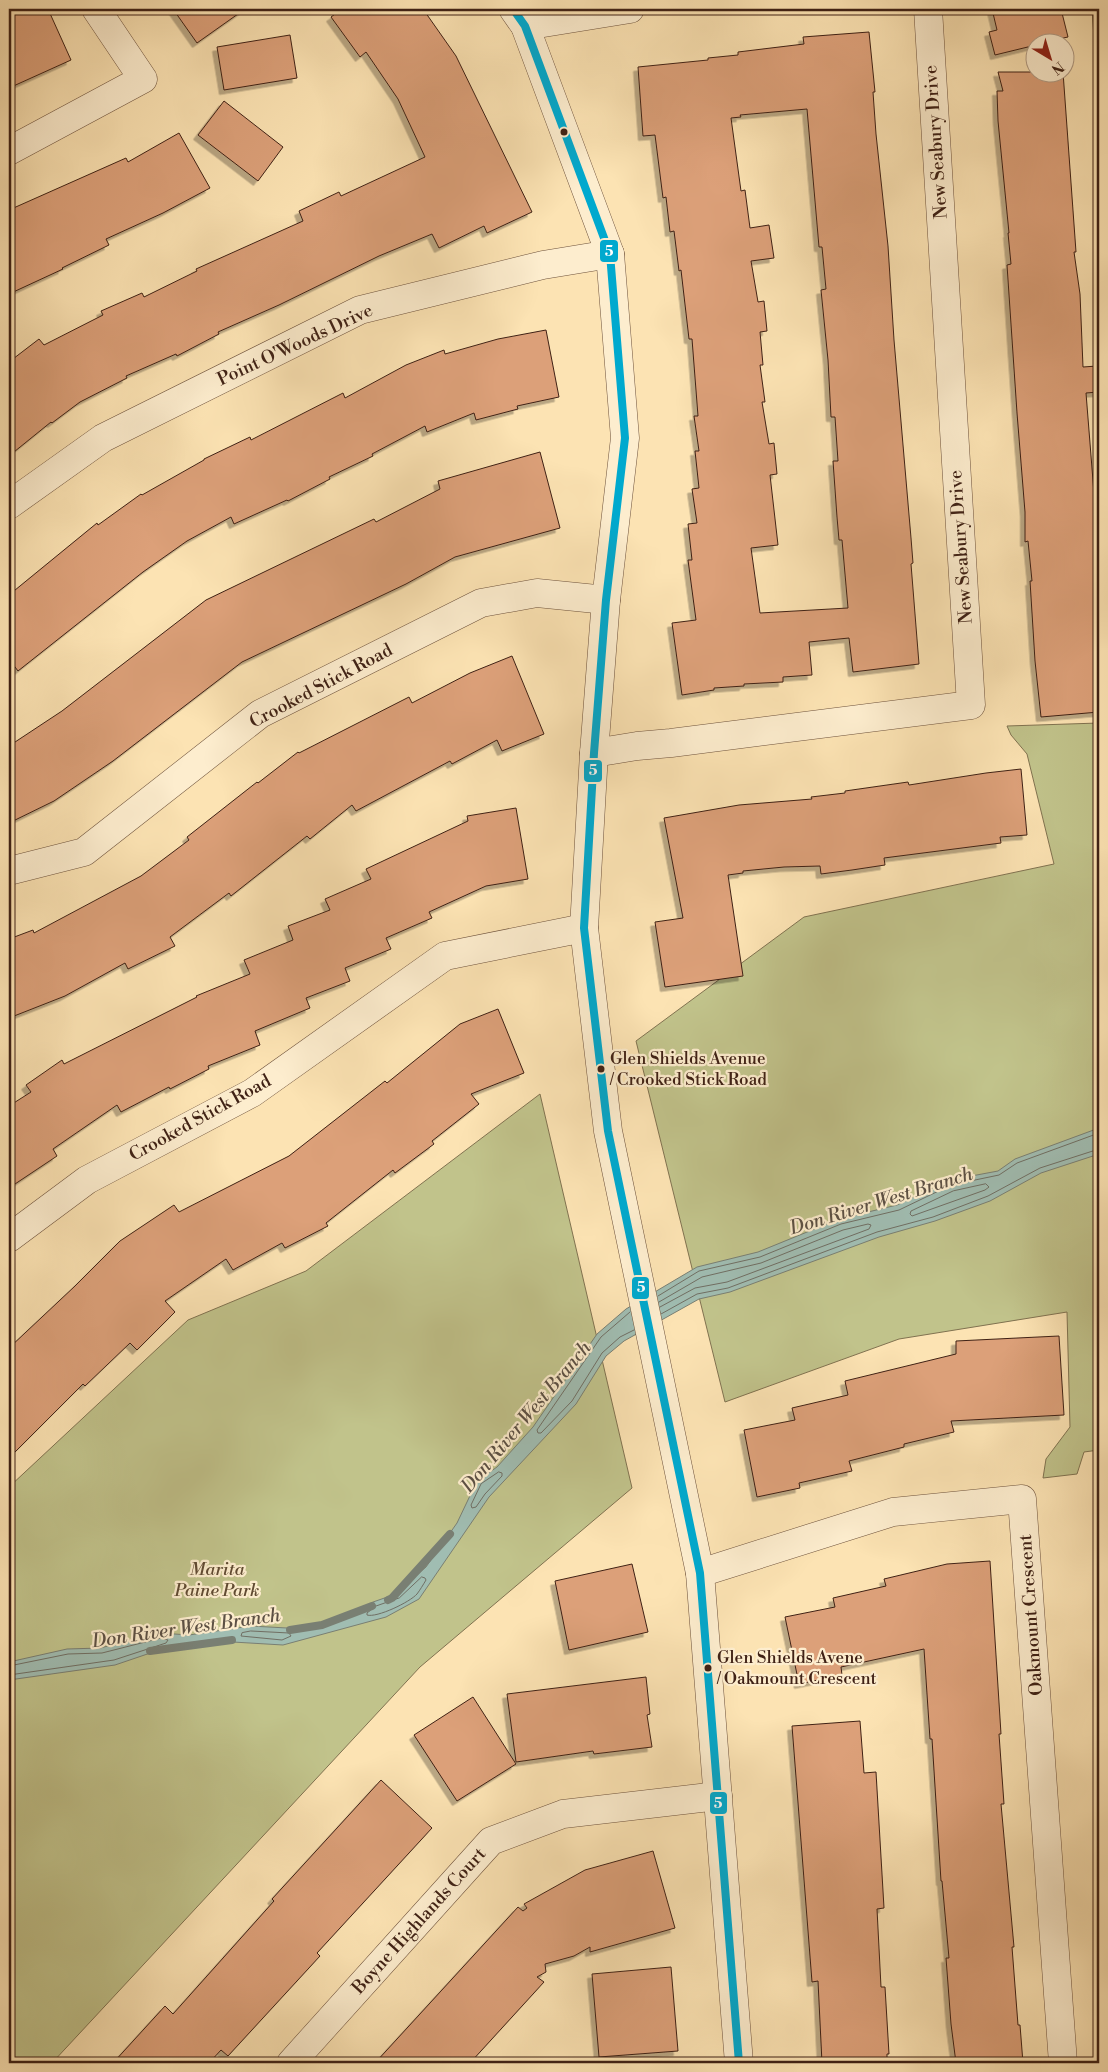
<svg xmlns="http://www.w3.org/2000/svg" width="1108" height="2072" viewBox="0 0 1108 2072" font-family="'Libre Bodoni',serif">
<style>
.green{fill:#c1c38b;stroke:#807250}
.water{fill:#a0bdb2;stroke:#797f73}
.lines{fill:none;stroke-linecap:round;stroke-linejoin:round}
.shore{stroke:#706f64;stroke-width:1}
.stream{stroke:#797f73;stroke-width:8}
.building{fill:#dca079;stroke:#3f2115;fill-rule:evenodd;filter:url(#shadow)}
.minor-casing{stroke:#6e523c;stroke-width:29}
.minor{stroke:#fdedce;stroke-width:28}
.bus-1-casing{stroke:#fdedce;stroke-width:11}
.bus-1{stroke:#00a9ce;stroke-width:8}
.bus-dot{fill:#3f2115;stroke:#fdedce;stroke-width:2}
.labels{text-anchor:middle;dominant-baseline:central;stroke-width:4.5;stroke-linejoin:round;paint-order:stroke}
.bus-label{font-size:17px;fill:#3f2115;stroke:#fdedce;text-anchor:start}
.street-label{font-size:18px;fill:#3f2115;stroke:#fdedce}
.park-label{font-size:18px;font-style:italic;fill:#604a32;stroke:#fdedce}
.water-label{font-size:19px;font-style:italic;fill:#5c5044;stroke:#fdedce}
.line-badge{stroke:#fdedce;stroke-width:2}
.badge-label{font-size:14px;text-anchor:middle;font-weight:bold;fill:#fff}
</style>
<defs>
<filter id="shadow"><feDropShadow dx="-4.5" dy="4.5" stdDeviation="0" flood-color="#0004"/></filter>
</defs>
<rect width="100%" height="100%" fill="#fce3b3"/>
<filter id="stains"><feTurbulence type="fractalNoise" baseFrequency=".004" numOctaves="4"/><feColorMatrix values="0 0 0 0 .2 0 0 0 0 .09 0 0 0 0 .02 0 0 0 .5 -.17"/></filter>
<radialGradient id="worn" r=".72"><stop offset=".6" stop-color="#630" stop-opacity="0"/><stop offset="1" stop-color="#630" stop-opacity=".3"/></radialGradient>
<g class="green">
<polygon points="1092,9 1099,9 1099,110"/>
<polygon points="1099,723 1099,1450 1084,1452 1077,1474 1043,1478 1046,1459 1070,1427 1067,1312 899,1339 725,1402 636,1041 804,917 1054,864 1027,754 1011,735 1007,726"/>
<polygon points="540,1094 632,1488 420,1667 52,2063 9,2063 9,1487 188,1320 306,1271"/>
</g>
<polygon class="water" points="1099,1128 1099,1154 1041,1173 990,1201 935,1221 879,1237 730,1292 699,1299 624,1341 606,1356 576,1404 489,1497 419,1599 386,1617 283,1645 216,1641 171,1646 115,1665 9,1680 9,1662 67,1649 100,1648 160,1633 189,1635 251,1626 305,1629 360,1612 373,1602 396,1594 426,1567 457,1523 477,1481 497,1467 533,1427 597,1334 626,1309 697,1267 758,1252 839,1219 897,1205 950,1180 998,1171 1015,1159"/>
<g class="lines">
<g class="shore">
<polygon points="986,1184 989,1187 985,1190 912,1216 910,1214 911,1211 953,1191"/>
<polyline points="658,1296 699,1271 760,1257 841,1224 899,1210 951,1185 999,1175 1017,1163 1099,1133"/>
<polyline points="659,1302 702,1277 761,1263 843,1230 868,1224 871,1225 869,1229 727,1282 695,1288 660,1307"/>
<polyline points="630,1312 601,1337 537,1430 538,1433 541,1433 572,1401 602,1353 620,1337 634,1330"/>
<polyline points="661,1314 697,1294 728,1288 877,1232 933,1217 988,1196 1040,1168 1099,1149"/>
<polygon points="499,1472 502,1473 502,1476 485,1494 476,1507 472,1508 471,1505 481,1484"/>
<path d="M 422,1577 L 425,1578 L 426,1580 C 423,1585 420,1590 417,1594 C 410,1602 377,1618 367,1615 L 367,1613 L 376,1606 L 399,1598 Z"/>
<polygon points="251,1631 289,1633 291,1636 282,1640 241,1636 242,1633"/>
<polyline points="9,1666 68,1654 102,1653 161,1638 168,1640 166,1643 114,1660 9,1675"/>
</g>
<g class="stream">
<polyline points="388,1600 392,1598 450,1534"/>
<polyline points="290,1630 322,1625 372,1606"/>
<polyline points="150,1651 232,1640"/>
</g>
</g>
<g class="building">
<polygon points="9,9 48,9 71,60 9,88"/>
<polygon points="173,9 245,9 197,43"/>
<polygon points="342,9 423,9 456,56 532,212 487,233 484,226 439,248 432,234 379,256 279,305 218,332 219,334 177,356 176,354 126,376 127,378 80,402 52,423 51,422 9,456 9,362 39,339 44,345 103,315 101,311 142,293 144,297 197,271 196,269 303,221 299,211 339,192 341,196 425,157 398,99 366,52 360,57 331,17"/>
<polygon points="992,9 1061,9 1068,37 1045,42 1036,42 1036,45 995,55 989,32 997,30"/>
<path d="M 869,32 L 875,92 L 873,92 L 876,134 L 888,246 L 894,340 L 911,538 L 913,563 L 911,564 L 919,664 L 853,672 L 849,638 L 809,642 L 812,675 L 783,677 L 783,682 L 744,684 L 744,686 L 714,688 L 714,690 L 682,695 L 672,623 L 696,620 L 688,560 L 692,560 L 688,524 L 697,523 L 692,489 L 699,488 L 695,451 L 699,451 L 694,416 L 698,416 L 692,339 L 689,339 L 681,270 L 679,271 L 674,231 L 670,232 L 666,197 L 663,198 L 655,135 L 643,136 L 638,67 L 708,60 L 708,58 L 738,55 L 738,52 L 804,44 L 803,37 ZM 807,109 L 819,247 L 822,247 L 826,289 L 821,290 L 828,360 L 831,417 L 835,417 L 838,461 L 833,461 L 837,517 L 839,540 L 842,540 L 848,608 L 760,613 L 751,548 L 778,545 L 770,475 L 777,474 L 774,443 L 769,444 L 762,402 L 765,402 L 760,365 L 763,365 L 760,332 L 767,331 L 764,301 L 758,302 L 751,261 L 774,258 L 769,225 L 750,228 L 745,190 L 741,191 L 731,118 L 741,117 L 740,115 Z"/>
<polygon points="290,35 297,78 224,90 217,47"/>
<polygon points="998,72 1063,72 1076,252 1074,252 1080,294 1083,367 1097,366 1099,392 1086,393 1095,506 1097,575 1099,575 1099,712 1041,717 1035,661 1030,581 1032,581 1028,541 1025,542 1025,512 1017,413 1007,265 1011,264 1008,233 1009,233 998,121 997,91 1003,91"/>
<polygon points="224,101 283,147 258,181 198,135"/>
<polygon points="179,133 210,188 163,213 106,239 109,245 62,268 63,269 9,294 9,210 126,158 128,162"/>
<polygon points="546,330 559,397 517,406 518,409 476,420 474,413 427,432 425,426 372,454 373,456 329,477 330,479 288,501 287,500 234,524 231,517 187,541 143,572 18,671 9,659 9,595 97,523 98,525 141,494 142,495 204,460 204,459 250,437 251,440 343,393 345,398 406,365 444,350 445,354 498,339"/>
<polygon points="540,452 560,528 455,557 406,584 242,662 113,761 54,801 9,823 9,746 62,711 206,600 374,519 376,522 440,489 438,481"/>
<polygon points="512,656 544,734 502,751 497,740 452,764 450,761 356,811 352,805 310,839 307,836 231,896 229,893 170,937 175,946 128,969 125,963 65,996 9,1018 9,939 33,930 34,933 141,876 189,840 187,837 257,782 258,783 298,752 299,753 409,697 412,703 470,673"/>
<polygon points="1021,769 1027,835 1000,837 1001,843 884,858 885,865 852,870 821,874 820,866 784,867 743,871 743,873 728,875 743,976 665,987 655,922 683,918 664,818 739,805 812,799 811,797 845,793 845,791 908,782 909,785 986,773"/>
<polygon points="516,808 528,879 486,886 429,912 432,918 386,938 391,949 345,968 350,981 306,998 310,1008 255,1031 260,1045 208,1066 209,1069 170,1089 169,1087 121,1112 117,1105 53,1149 57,1156 9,1188 9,1106 31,1092 26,1085 62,1060 64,1064 197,997 196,996 250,974 244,960 293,940 288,926 330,910 325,899 371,879 366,869 468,821 467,816"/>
<polygon points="498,1009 524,1073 471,1094 479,1104 432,1141 434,1144 395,1173 393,1170 326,1223 328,1226 285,1248 282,1243 233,1270 226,1259 165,1301 175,1312 137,1350 130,1343 85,1386 83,1384 9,1458 9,1348 75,1286 120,1241 174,1205 179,1212 289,1156 385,1081 387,1083 460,1024"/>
<polygon points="1059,1336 1064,1415 951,1421 954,1432 904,1444 904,1447 849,1461 852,1471 799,1483 800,1488 757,1497 744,1430 795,1420 792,1408 848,1395 845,1381 956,1354 956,1341"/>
<polygon points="990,1561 1001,1734 999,1734 1004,1804 1001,1804 1014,1947 1012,1947 1018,2025 1020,2025 1023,2063 956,2063 951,2024 946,1958 949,1958 942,1881 941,1881 932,1739 930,1739 924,1649 841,1667 842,1675 799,1684 785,1617 835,1607 833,1598 886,1586 884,1579 947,1564"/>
<polygon points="632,1564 648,1632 569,1650 555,1581"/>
<polygon points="646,1677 650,1714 647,1715 652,1747 594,1754 593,1751 516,1762 507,1694"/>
<polygon points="473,1697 516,1764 457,1801 414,1735"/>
<polygon points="860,1721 864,1773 876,1772 884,1908 877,1909 881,1987 885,1987 889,2054 887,2054 887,2063 822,2063 818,1981 812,1982 792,1726"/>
<polygon points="381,1780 432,1828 317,1953 320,1956 228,2056 221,2050 209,2063 113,2063 165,2006 173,2014 274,1901 272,1899"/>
<polygon points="653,1851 675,1928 590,1952 590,1947 574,1956 545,1964 546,1972 537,1977 544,1982 470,2063 375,2063 518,1907 523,1911 527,1908 524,1904 585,1870"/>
<polygon points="671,1967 678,2051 599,2057 592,1974"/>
</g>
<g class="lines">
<defs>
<g id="minor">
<polyline points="513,9 525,26 610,254 625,438 606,600 594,753 584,928 608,1131 700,1573 739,2063"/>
<polyline points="525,26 630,9"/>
<polyline points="9,151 143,79 96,9"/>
<polyline points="9,505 103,438 360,310 543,265 610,254"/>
<polyline points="594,753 637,746 671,743 971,705 928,9"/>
<polyline points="9,871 84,852 260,714 481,603 537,593 606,600"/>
<polyline points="9,1238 87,1180 252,1093 445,956 584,928"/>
<polyline points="700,1573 893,1512 1022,1499 1063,2063"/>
<polyline points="291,2063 491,1841 563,1814 718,1796"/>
</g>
</defs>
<use href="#minor" class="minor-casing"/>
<use href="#minor" class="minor"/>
<defs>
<polyline id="bus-1" points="513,9 525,26 610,254 625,438 606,600 594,753 584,928 608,1131 700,1573 739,2063"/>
</defs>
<use href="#bus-1" class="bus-1-casing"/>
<use href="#bus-1" class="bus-1"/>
</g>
<g class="bus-dot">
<circle cx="564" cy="132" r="4.5"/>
<circle cx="601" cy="1069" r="4.5"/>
<circle cx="708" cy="1668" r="4.5"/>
</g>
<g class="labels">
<g class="bus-label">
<text x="610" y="1059">Glen Shields Avenue<tspan x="610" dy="21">/ Crooked Stick Road</tspan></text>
<text x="717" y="1658">Glen Shields Avene<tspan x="717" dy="21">/ Oakmount Crescent</tspan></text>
</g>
<g class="street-label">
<text transform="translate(936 142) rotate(-94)">New Seabury Drive</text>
<text transform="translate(295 345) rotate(-25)">Point O'Woods Drive</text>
<text transform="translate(961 547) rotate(-94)">New Seabury Drive</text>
<text transform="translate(321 686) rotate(-28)">Crooked Stick Road</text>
<text transform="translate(200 1118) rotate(-29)">Crooked Stick Road</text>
<text transform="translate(1031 1615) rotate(-94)">Oakmount Crescent</text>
<text transform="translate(419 1921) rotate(-48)">Boyne Highlands Court</text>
</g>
<g class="park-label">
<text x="217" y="1569">Marita<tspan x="217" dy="21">Paine Park</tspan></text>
</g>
<g class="water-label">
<text transform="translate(881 1201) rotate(-17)">Don River West Branch</text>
<text transform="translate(526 1417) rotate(-50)">Don River West Branch</text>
<text transform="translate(186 1628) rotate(-8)">Don River West Branch</text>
</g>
</g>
<g class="line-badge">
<rect x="599" y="239" width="20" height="24" rx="5" fill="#00a9ce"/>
<rect x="583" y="759" width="20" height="24" rx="5" fill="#00a9ce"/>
<rect x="631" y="1276" width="19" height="24" rx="5" fill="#00a9ce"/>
<rect x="709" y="1791" width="19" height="24" rx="5" fill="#00a9ce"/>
</g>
<g class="badge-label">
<text x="609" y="256">5</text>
<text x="593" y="775">5</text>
<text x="641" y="1292">5</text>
<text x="718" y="1808">5</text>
</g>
<rect width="1108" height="2072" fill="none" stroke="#fce3b3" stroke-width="30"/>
<rect x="10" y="10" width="1088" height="2052" fill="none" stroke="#3f2115" stroke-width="2.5"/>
<rect x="15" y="15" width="1078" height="2042" fill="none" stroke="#3f2115"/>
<g transform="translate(1050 58) rotate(142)"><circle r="24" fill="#fdedce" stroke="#b19b84"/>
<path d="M0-4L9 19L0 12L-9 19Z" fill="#8f2418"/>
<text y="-8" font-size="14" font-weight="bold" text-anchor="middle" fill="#3f2115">N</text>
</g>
<rect width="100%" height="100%" filter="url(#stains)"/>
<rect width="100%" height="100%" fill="url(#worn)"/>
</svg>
